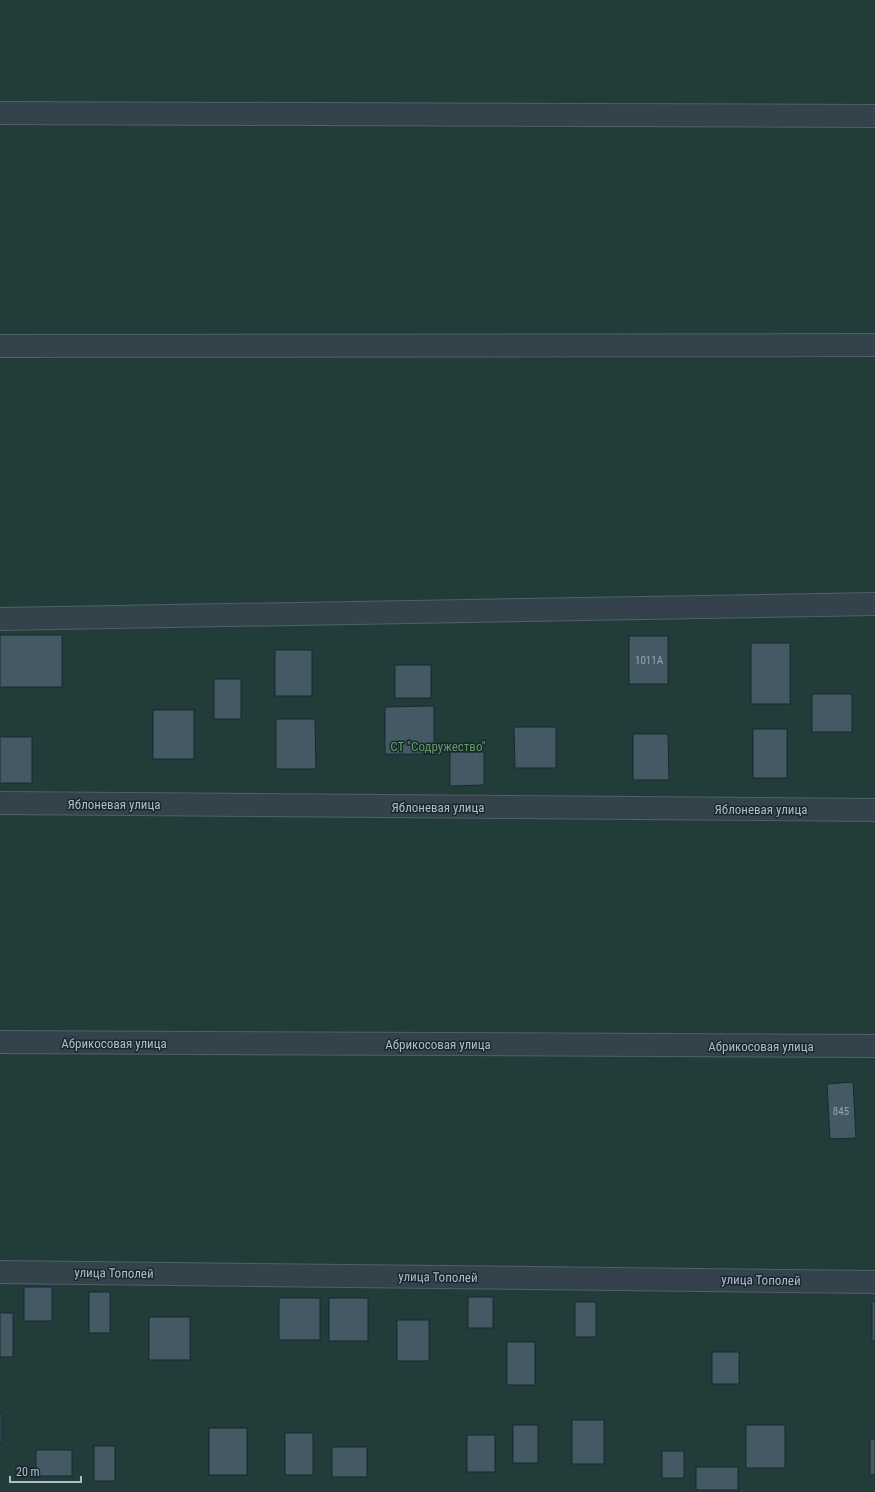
<svg xmlns="http://www.w3.org/2000/svg" width="875" height="1492" viewBox="0 0 875 1492" font-family="'Roboto Condensed',sans-serif">
<style>
.green{fill:#213c39}
.building{fill:#455965;stroke:#1a2932}
.lines{fill:none;stroke-linecap:round;stroke-linejoin:round}
.minor-casing{stroke:#506069;stroke-width:24}
.minor{stroke:#33424b;stroke-width:22}
.labels{text-anchor:middle;dominant-baseline:central;stroke-width:3;stroke-linejoin:round;paint-order:stroke}
.number-label{font-size:11px;fill:#93a4af}
.park-label{font-size:13px;fill:#639a63;stroke:#182730}
.street-label{font-size:13px;fill:#adbdc8;stroke:#182730}
</style>
<rect width="100%" height="100%" fill="#1f313b"/>
<rect class="green" x="0" y="0" width="875" height="1492"/>
<g class="building">
<rect x="0" y="635" width="62" height="52"/>
<rect x="629" y="636" width="39" height="48"/>
<rect x="751" y="643" width="39" height="61"/>
<rect x="275" y="650" width="37" height="46"/>
<rect x="395" y="665" width="36" height="33"/>
<rect x="214" y="679" width="27" height="40"/>
<rect x="812" y="694" width="40" height="38"/>
<polygon points="434,706 434,754 385,754 385,707"/>
<rect x="153" y="710" width="41" height="49"/>
<polygon points="276,719 315,719 316,769 276,769"/>
<polygon points="514,727 556,727 556,768 515,768"/>
<rect x="753" y="729" width="34" height="49"/>
<polygon points="633,734 668,734 669,780 633,780"/>
<rect x="0" y="737" width="32" height="46"/>
<polygon points="450,752 484,752 484,785 450,786"/>
<polygon points="853,1082 856,1138 830,1139 827,1084"/>
<rect x="24" y="1287" width="28" height="34"/>
<rect x="89" y="1292" width="21" height="41"/>
<rect x="468" y="1297" width="25" height="31"/>
<rect x="279" y="1298" width="41" height="42"/>
<rect x="329" y="1298" width="39" height="43"/>
<rect x="872" y="1301" width="3" height="40"/>
<rect x="575" y="1302" width="21" height="35"/>
<rect x="0" y="1313" width="13" height="44"/>
<rect x="149" y="1317" width="41" height="43"/>
<rect x="397" y="1320" width="32" height="41"/>
<rect x="507" y="1342" width="28" height="43"/>
<rect x="712" y="1352" width="27" height="32"/>
<rect x="0" y="1413" width="2" height="30"/>
<rect x="572" y="1420" width="32" height="44"/>
<rect x="513" y="1425" width="25" height="38"/>
<rect x="746" y="1425" width="39" height="43"/>
<rect x="209" y="1428" width="38" height="47"/>
<rect x="285" y="1433" width="28" height="42"/>
<rect x="467" y="1435" width="28" height="37"/>
<rect x="870" y="1439" width="5" height="36"/>
<rect x="94" y="1446" width="21" height="35"/>
<rect x="332" y="1447" width="35" height="30"/>
<rect x="36" y="1450" width="36" height="26"/>
<rect x="662" y="1451" width="22" height="27"/>
<rect x="696" y="1467" width="42" height="23"/>
</g>
<g class="lines">
<defs>
<g id="minor">
<polyline points="0,113 875,116"/>
<polyline points="0,346 875,345"/>
<polyline points="0,619 875,604"/>
<polyline points="0,803 875,810"/>
<polyline points="0,1042 875,1046"/>
<polyline points="0,1272 875,1282"/>
</g>
</defs>
<use href="#minor" class="minor-casing"/>
<use href="#minor" class="minor"/>
</g>
<g class="labels">
<g class="number-label">
<text x="649" y="660">1011А</text>
<text x="841" y="1111">845</text>
</g>
<g class="park-label">
<text x="438" y="746">СТ "Содружество"</text>
</g>
<g class="street-label">
<text x="114" y="804">Яблоневая улица</text>
<text x="438" y="807">Яблоневая улица</text>
<text x="761" y="809">Яблоневая улица</text>
<text x="114" y="1043">Абрикосовая улица</text>
<text x="438" y="1044">Абрикосовая улица</text>
<text x="761" y="1046">Абрикосовая улица</text>
<text transform="translate(114 1273) rotate(1)">улица Тополей</text>
<text transform="translate(438 1277) rotate(1)">улица Тополей</text>
<text transform="translate(761 1280) rotate(1)">улица Тополей</text>
</g>
</g>
<path d="M10 1476v6h71v-6" fill="none" stroke="#adbdc8" stroke-width="2"/>
<text x="16" y="1476" font-size="12" fill="#adbdc8" stroke="#182730" stroke-width="3" paint-order="stroke">20 m</text>
</svg>
